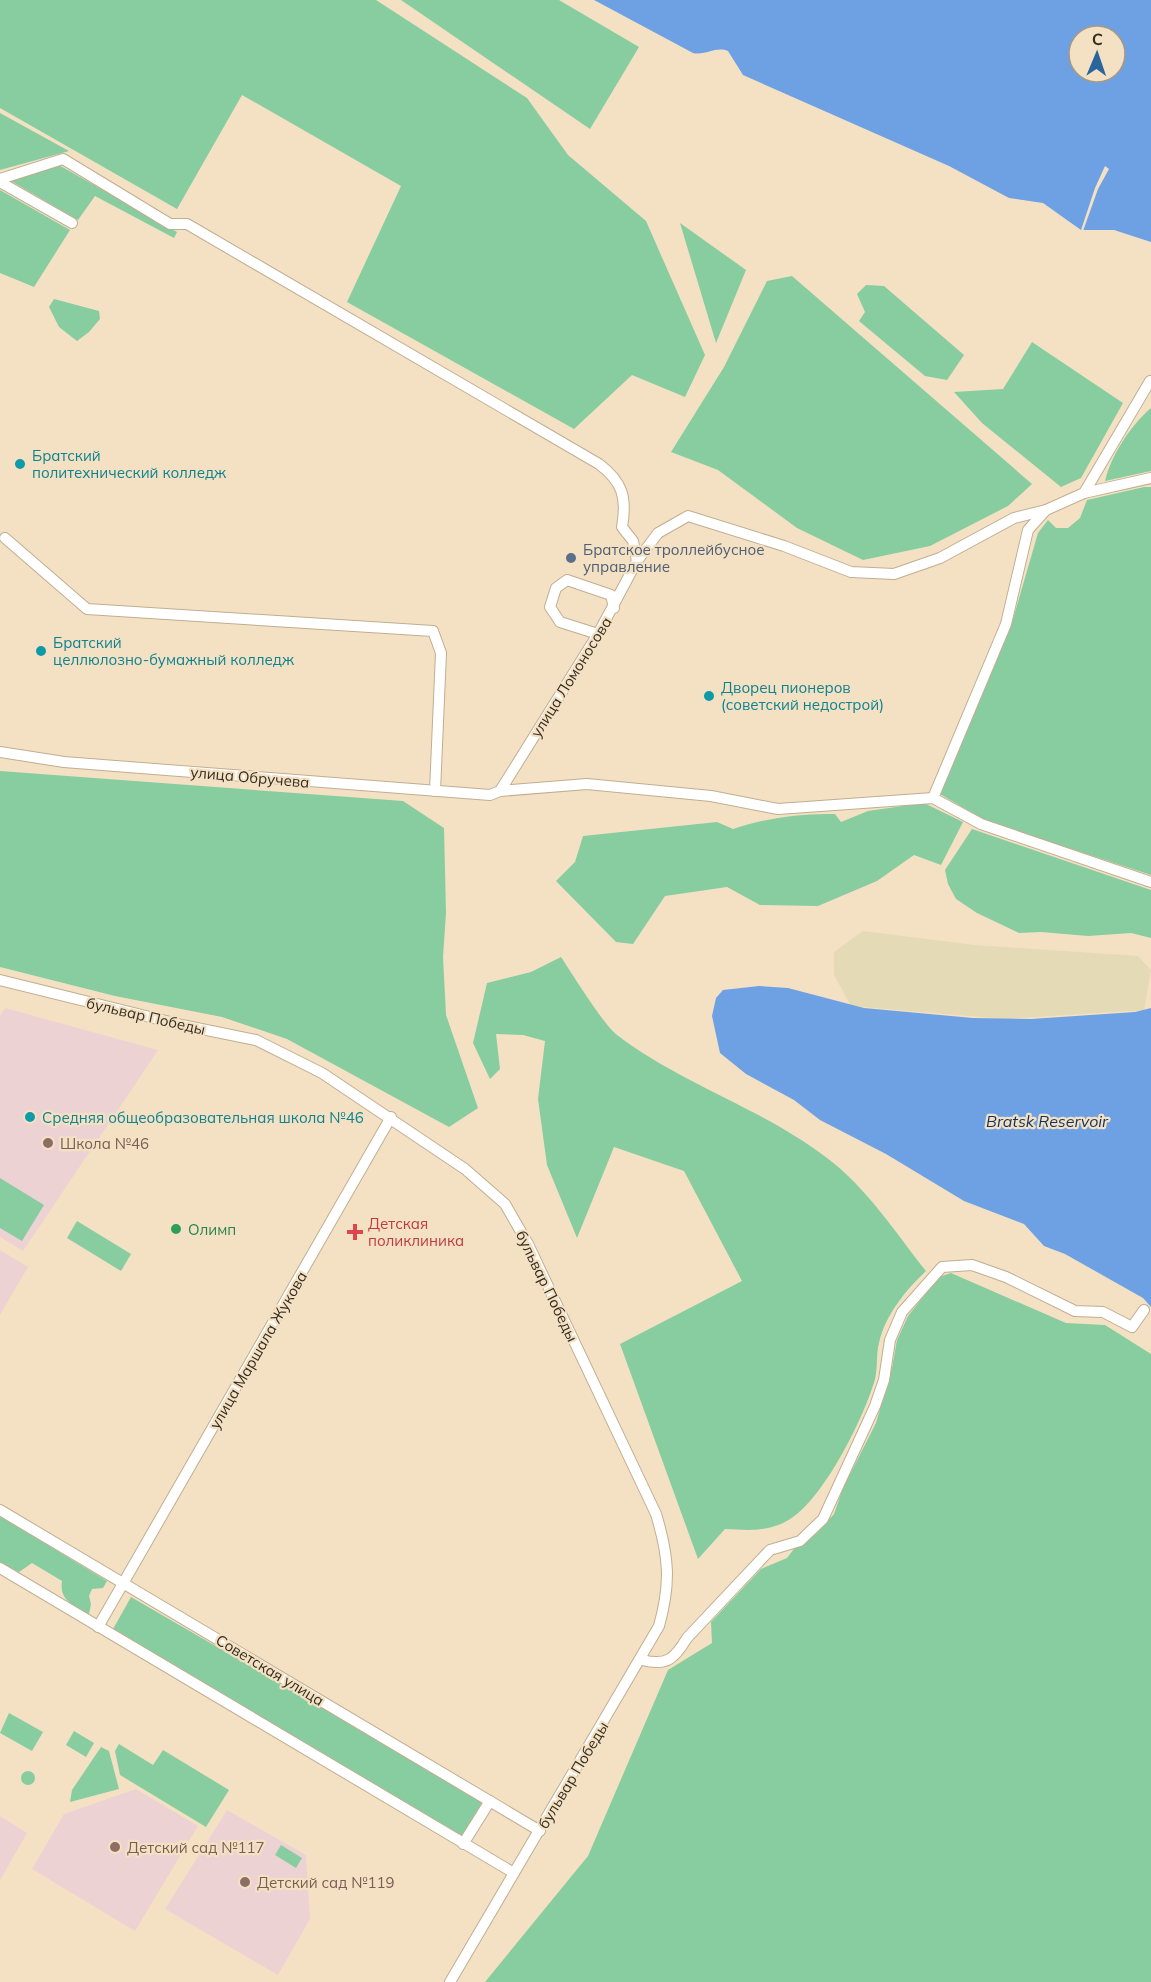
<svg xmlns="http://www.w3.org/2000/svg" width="1151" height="1982" viewBox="0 0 1151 1982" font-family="Mulish,sans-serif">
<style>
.education{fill:#edd2d4}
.green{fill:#88cd9f}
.sand{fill:#e4dab5}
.water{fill:#6da1e4;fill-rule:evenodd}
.pier{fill:#f4e1c3}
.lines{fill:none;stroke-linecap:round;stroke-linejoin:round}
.minor-casing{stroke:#c0ae91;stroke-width:12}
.minor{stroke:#fff;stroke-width:10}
.culture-dot{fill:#0f9aa8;stroke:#f4e1c3;stroke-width:2}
.service-dot{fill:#5c6f8a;stroke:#f4e1c3;stroke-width:2}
.education-dot{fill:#8d6e63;stroke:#f4e1c3;stroke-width:2}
.leisure-dot{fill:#2e9e5b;stroke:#f4e1c3;stroke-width:2}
.health-dot{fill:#e0444e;stroke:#f4e1c3;stroke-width:2}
.labels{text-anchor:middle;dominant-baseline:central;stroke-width:4.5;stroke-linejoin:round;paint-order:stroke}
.culture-label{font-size:15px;fill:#0d838f;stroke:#f4e1c3;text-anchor:start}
.service-label{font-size:15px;fill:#4e5e75;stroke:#f4e1c3;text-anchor:start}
.street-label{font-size:15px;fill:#332c20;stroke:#f4e1c3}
.education-label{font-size:15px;fill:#785e54;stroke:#f4e1c3;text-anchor:start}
.health-label{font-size:15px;fill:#be3a42;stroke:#f4e1c3;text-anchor:start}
.leisure-label{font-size:15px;fill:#27864d;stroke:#f4e1c3;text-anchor:start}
.water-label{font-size:16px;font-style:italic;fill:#0f335d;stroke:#f4e1c3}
</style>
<rect width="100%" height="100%" fill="#f4e1c3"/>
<g class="education">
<polygon points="5,1008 158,1050 23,1251 0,1237 0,1016"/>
<polygon points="0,1250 28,1267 0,1315"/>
<polygon points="136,1789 198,1826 135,1931 32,1869 64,1814"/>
<polygon points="227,1810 306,1855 310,1919 278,1975 165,1909"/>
<polygon points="0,1816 27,1833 0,1880"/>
</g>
<g class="green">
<polygon points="0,0 376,0 527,98 568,155 646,221 705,355 685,397 632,375 574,429 347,302 401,186 242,95 177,209 0,108"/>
<polygon points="401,0 559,0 639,47 590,129"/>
<polygon points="0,113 69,151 0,170"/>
<polygon points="57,164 177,232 174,238 95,196 78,220 11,181"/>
<polygon points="0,190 70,230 34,287 0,273"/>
<polygon points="680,223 746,270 716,343"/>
<polygon points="792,276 1032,484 1008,506 930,546 863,560 797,528 718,470 671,452 724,367 767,281"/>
<polygon points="866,285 884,286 964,355 947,380 925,376 859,321 865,312 857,294"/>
<polygon points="54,299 99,311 100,319 89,332 77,341 59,327 49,307"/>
<polygon points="1032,342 1123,403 1081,478 1061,487 982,423 954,392 1003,389"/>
<path d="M 1151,408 L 1151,471 L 1105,481 C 1111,455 1131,425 1151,408 Z"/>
<polygon points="1144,487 1151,487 1151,875 986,821 940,794 1011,626 1038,533 1048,520 1056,528 1068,528 1080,518 1087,500"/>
<polygon points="0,771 403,801 444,828 446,913 443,957 446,1015 478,1108 449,1127 287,1039 222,1017 115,996 0,967"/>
<path d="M 924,803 L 963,822 L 941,865 L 914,855 L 877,881 L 818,906 L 760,905 L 727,887 L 665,896 L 633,944 L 616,942 L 556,881 L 575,862 L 583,836 L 717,822 L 733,829 C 767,818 800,813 835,814 L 841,822 L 868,811 Z"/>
<polygon points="972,829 1151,890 1151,938 1131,933 1088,936 1041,932 1019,933 977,913 956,899 948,884 945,870"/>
<path d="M 561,957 C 573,975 603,1024 617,1035 C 681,1084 762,1108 827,1158 C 867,1188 895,1232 926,1271 C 906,1290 885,1315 879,1343 C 876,1354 878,1367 875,1379 C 865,1416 820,1508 783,1523 C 763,1532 746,1530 725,1529 L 698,1559 L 620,1344 L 742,1281 L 684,1171 L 614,1147 L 577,1238 L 547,1165 L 538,1099 L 545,1041 L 523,1035 L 496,1034 L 500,1069 L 490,1079 L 473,1043 L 487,983 L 531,972 Z"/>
<polygon points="0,1178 44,1205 22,1241 0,1228"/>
<polygon points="77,1221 131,1254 121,1271 67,1238"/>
<polygon points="951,1273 1066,1323 1105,1325 1151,1354 1151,1982 485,1982 588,1856 668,1670 712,1643 711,1622 761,1569 787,1558 800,1541 817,1533 834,1514 843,1488 876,1423 892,1368 897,1340 908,1316 939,1277"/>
<path d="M 0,1516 L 107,1581 L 103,1588 L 92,1589 L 89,1596 L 91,1604 L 89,1614 C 74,1605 59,1601 62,1581 L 32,1563 L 19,1572 L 0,1563 Z"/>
<polygon points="131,1597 483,1801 462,1836 113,1629"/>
<polygon points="9,1713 43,1732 32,1751 0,1733"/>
<polygon points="74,1731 94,1743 86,1757 66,1745"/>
<polygon points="119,1744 153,1765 163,1750 229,1790 206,1827 120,1775 115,1751"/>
<polygon points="101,1747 109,1751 119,1789 70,1802 72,1790"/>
<circle cx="28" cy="1778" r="7"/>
<polygon points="281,1845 302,1858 296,1868 275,1855"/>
</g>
<polygon class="sand" points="863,931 975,945 1138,956 1151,970 1144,1010 1005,1019 851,1006 834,975 834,952"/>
<g class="water">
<path d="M 594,0 L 1151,0 L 1151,242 L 1114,230 L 1081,230 L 1043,203 L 1009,198 L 949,166 L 743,75 L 728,51 C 715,46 706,56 693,53 ZM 1079,36 L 1115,36 L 1115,72 L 1079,72 Z"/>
<polygon points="759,986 788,988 864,1008 973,1018 1031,1019 1135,1012 1151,1008 1151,1307 1143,1298 1065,1254 1044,1246 1024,1224 964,1201 886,1154 820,1120 794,1100 746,1074 720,1053 712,1016 716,998 723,990"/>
</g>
<polygon class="pier" points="1105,166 1109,169 1098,189 1083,231 1081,230 1095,188"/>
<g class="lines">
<defs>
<g id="minor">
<path d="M 0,179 L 63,159 L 170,224 L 187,224 L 599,464 C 623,482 627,498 622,527 L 633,541 L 637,561"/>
<polyline points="0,182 72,223"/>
<polyline points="1084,493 1151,478"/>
<polyline points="5,538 87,609 433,631 441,653 435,791"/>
<polyline points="598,634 560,622 550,607 556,588 567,580 611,595 614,608"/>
<polyline points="0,752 64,762 490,795 500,791 587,784 711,796 778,809 933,798 981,824 1151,882"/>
<polyline points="500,791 598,634 637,561 658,533 688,516 784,546 851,572 894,574 940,558 1014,518 1046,510"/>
<polyline points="933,798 1006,624 1028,530 1046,510 1084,493 1150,381"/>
<path d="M 0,980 L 182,1025 L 256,1040 L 322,1073 L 465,1169 L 505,1204 L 528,1244 L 656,1514 C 669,1557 671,1583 659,1626 L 450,1982"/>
<polyline points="0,1510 540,1831"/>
<polyline points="0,1568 514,1873"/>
<polyline points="98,1627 391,1117"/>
<path d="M 642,1660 C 666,1666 674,1660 687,1638 L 770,1550 L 800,1541 L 823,1519 L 875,1406 L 884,1380 L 890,1340 L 902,1312 L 942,1267 L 972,1265 L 1006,1277 L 1075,1311 L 1103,1312 L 1132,1327 L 1144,1310"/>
<polyline points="463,1844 490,1801"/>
</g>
</defs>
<use href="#minor" class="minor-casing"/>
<use href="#minor" class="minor"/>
</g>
<g class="culture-dot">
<circle cx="20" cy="464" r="6"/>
<circle cx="41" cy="651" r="6"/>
<circle cx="709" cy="696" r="6"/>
<circle cx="30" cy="1117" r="6"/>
</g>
<circle class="service-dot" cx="571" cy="558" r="6"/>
<g class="education-dot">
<circle cx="48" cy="1143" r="6"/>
<circle cx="115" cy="1847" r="6"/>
<circle cx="245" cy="1882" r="6"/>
</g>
<circle class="leisure-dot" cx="176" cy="1229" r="6"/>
<path class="health-dot" d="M352 1223h6v6h6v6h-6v6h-6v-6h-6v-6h6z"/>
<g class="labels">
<g class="culture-label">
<text x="32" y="455">Братский<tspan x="32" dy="17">политехнический колледж</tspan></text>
<text x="53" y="642">Братский<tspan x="53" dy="17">целлюлозно-бумажный колледж</tspan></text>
<text x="721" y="687">Дворец пионеров<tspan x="721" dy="17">(советский недострой)</tspan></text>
<text x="42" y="1117">Средняя общеобразовательная школа №46</text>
</g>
<g class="service-label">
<text x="583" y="549">Братское троллейбусное<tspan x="583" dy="17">управление</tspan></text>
</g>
<g class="street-label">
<text transform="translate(571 677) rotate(-58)">улица Ломоносова</text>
<text transform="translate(250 777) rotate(5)">улица Обручева</text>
<text transform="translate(146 1016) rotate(13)">бульвар Победы</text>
<text transform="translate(547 1286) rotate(64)">бульвар Победы</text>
<text transform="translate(258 1350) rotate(-60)">улица Маршала Жукова</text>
<text transform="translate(270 1670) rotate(31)">Советская улица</text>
<text transform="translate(573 1775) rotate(-59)">бульвар Победы</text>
</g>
<g class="education-label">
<text x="60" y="1143">Школа №46</text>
<text x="127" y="1847">Детский сад №117</text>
<text x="257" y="1882">Детский сад №119</text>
</g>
<g class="health-label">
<text x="368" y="1223">Детская<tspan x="368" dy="17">поликлиника</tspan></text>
</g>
<g class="leisure-label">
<text x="188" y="1229">Олимп</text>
</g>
<g class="water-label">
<text x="1047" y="1121">Bratsk Reservoir</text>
</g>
</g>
<g transform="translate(1097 54) rotate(2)"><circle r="28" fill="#f4e1c3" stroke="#a79982" stroke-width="1.5"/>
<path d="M0-4.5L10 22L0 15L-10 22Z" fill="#2a669e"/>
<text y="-9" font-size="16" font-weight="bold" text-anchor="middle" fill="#332c20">С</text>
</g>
</svg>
